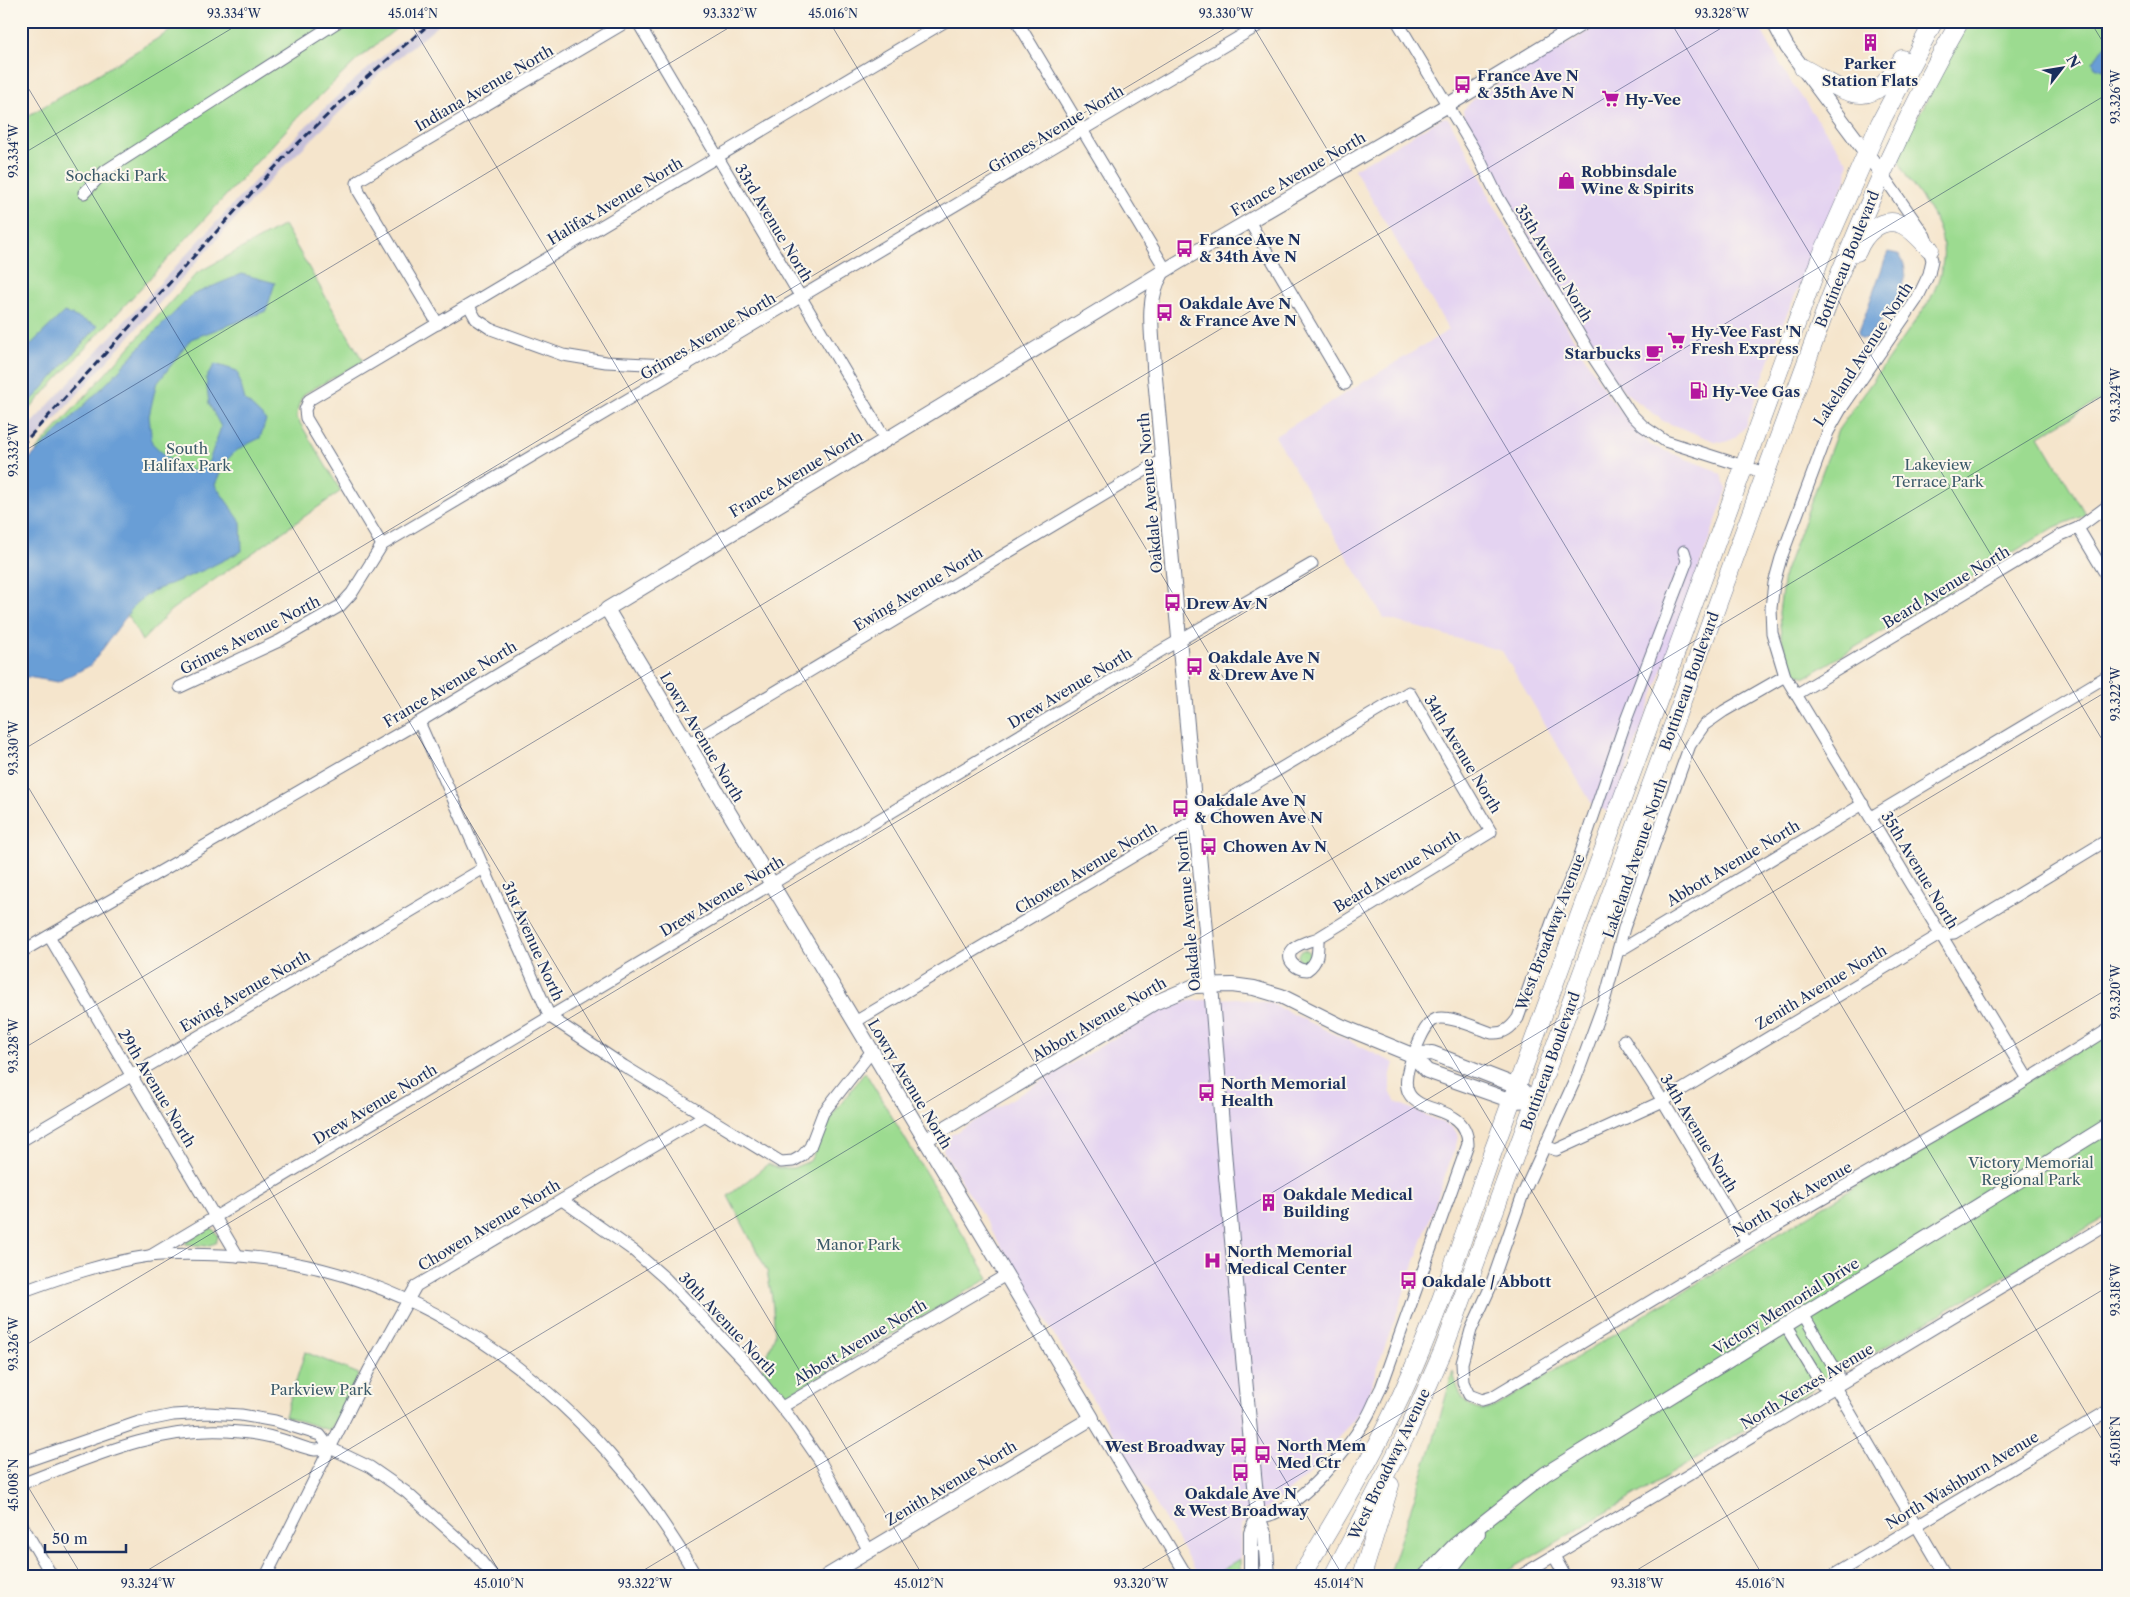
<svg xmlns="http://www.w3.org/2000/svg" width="2130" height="1597" viewBox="0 0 2130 1597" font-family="'Libre Caslon Text',serif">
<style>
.built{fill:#e4d3f1}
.industrial{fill:#c6c0d9}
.green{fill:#9cdb90;stroke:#5c8577}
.water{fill:#699ed6;stroke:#42669a}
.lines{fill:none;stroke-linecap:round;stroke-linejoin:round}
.minor-casing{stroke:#676f84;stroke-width:13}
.tertiary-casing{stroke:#676f84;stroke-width:16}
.primary-casing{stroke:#676f84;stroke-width:19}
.minor{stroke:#fff;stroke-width:11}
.tertiary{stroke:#fff;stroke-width:14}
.primary{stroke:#fff;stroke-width:18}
.rail{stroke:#1b2f5e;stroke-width:3;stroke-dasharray:8 4;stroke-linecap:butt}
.ticks{fill:none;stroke:#1b2f5e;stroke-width:1;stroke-opacity:0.45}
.labels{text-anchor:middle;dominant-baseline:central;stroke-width:4;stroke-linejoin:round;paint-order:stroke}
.poi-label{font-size:15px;font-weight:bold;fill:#1b2f5e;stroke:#fbf7ec;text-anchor:start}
.street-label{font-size:15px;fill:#1b2f5e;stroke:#fbf7ec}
.park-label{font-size:15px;fill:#3b5a6a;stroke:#fbf7ec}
.neatline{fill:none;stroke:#1b2f5e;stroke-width:2}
.ticks-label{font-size:12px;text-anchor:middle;fill:#1b2f5e}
</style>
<rect width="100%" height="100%" fill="#fbf7ec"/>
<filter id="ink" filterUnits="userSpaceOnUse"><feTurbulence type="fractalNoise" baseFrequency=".02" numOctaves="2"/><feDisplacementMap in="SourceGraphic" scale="10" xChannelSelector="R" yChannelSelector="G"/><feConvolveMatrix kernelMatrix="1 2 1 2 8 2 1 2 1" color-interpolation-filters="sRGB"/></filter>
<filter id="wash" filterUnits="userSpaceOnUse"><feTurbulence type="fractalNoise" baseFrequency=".0096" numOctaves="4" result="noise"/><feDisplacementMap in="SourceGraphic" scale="20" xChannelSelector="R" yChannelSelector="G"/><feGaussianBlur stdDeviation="1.12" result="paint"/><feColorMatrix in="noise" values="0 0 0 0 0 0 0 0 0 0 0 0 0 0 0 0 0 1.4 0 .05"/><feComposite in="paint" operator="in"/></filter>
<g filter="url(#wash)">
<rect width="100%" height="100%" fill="#f5e5cc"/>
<g class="built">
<polygon points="1606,21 1756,21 1789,79 1848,163 1847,177 1780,330 1746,426 1733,439 1725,442 1714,441 1663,421 1625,392 1617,383 1504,194 1483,151 1464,118 1463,110 1475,98"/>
<polygon points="1444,117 1448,118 1479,172 1491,200 1608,396 1650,445 1712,469 1721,475 1727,490 1611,813 1592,804 1502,651 1384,618 1275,436 1449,330 1354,169"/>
<polygon points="1237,998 1270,1003 1394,1063 1390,1077 1390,1091 1396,1102 1452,1127 1459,1136 1364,1406 1309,1474 1274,1503 1241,1525 1240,1559 1226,1573 1218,1576 1199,1576 943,1150 946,1138 1160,1011 1186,1001"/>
</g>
<polygon class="industrial" points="425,21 443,21 382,71 273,177 21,457 21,435 123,323 302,130 352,82"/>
<g class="green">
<polygon points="187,21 406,21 358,59 300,115 21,418 21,120"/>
<path d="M 1969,21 L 2109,21 L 2109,395 L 2039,436 L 2086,515 L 2055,527 L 1806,677 L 1797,673 L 1792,665 L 1786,654 L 1781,635 L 1779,613 L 1784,574 L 1838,430 L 1930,300 C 1954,251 1944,228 1914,187 C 1905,174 1897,165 1901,149 Z"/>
<path d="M 284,225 L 363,361 L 304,394 C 299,403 297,408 297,418 L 341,491 L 171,610 L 142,641 L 36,450 L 197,273 Z"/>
<circle cx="1304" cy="956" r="6"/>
<path d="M 2109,1032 L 2109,1215 L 1838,1374 L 1500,1576 L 1388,1576 L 1433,1442 L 1453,1371 C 1456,1385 1463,1410 1483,1410 C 1487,1410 1494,1407 1498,1405 Z"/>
<polygon points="865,1072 989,1278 784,1397 762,1369 775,1335 772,1298 767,1271 728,1196 768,1164 778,1168 793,1168 810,1161 834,1113"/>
<polygon points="210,1228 213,1229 218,1236 216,1243 206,1246 186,1244 186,1241"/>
<polygon points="305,1352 359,1374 332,1427 328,1430 285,1416"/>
<polygon points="1240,1559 1240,1576 1213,1576"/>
</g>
<g class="water">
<polygon points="2109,44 2109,72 2095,67 2093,62 2104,46"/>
<path d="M 1888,252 L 1898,254 C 1921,280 1884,319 1866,338 L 1862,339 L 1858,334 Z"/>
<path d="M 242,274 L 275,283 L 266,311 L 191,339 L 156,385 L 149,416 L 152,443 L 174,464 L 198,473 L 209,461 L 221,427 L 209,404 L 206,378 L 215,364 L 237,371 L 245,400 L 266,420 L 260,438 C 231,452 227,455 215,485 L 241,522 L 242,551 L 204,570 L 151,592 L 136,603 L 91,665 L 58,682 L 21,676 L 21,467 L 109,381 L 141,346 L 192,295 Z"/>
<polygon points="64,312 98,326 35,397 21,409 21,354"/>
</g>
</g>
<g filter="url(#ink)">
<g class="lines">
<defs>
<g id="minor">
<polyline points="637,21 885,439"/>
<polyline points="1017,21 1166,270"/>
<polyline points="1397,21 1478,156 1498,197 1589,351 1630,413 1643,426 1665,441 1765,473"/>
<polyline points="1882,174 1925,236 1932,260 1929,274 1917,299 1841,409 1828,432 1781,558 1774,583 1771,608 1772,633 1785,676 2028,1079"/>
<polyline points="84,193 105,171 339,21"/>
<polyline points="1249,221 1345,384"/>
<polyline points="469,306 476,319 491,329 563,355 606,362 687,366"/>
<polyline points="438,324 359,192 357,183 359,180 628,21"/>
<polyline points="2078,528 2109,580"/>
<polyline points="382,545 306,418 305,410 309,400 946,21"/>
<polyline points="1785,676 1724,711 1704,725 1690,745 1624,928 1604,1002 1576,1078 1523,1194 1490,1288 1471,1330 1462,1363 1463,1382 1469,1395 1482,1400 1492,1397 1755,1238 2016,1087 2109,1029"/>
<polyline points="180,687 279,641 340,606 352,593 382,545 1266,21"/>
<polyline points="1797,694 2061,535 2078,528 2109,505"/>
<polyline points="419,722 550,1017 624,1066 781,1162 793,1161 802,1156 810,1147 823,1113 872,1051"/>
<polyline points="688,744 1164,459"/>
<polyline points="1871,817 2109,675"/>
<polyline points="49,936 238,1256"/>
<polyline points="1619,951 1863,804"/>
<polyline points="21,952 419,722 607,609"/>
<path d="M 855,1022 L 1409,692 L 1491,832 L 1318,938 C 1310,941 1299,943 1293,949 C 1283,960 1297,970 1307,970 C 1319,962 1318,951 1318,938"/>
<polyline points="1624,1040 1663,1101 1747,1243"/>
<polyline points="21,1141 484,868"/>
<polyline points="1545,1146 1556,1150 1663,1101 1941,934 1954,933 2109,839"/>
<polyline points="562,1200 634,1251 666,1279 747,1364 791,1419 820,1461 869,1551"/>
<polyline points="150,1256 1164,649 1312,564"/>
<path d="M 21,1292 C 62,1277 106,1262 149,1256 C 173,1253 199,1254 222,1255 C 426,1262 598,1403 696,1576"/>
<polyline points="1803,1314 1838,1374 1835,1387 1946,1576"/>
<polyline points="1785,1325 1821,1384 1835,1387"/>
<polyline points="782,1407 1006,1275"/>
<polyline points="1092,1418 1187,1576"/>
<polyline points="21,1463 139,1422 173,1415 207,1413 241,1415 275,1421 320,1435 330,1448 370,1467 406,1492 474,1553 493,1576"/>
<path d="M 21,1484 C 88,1459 154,1427 226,1431 C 243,1432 259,1433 275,1438 C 286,1440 305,1449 315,1450 C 320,1450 326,1448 330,1448"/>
<path d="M 1258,1517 C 1263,1516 1269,1516 1273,1514 C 1306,1500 1345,1452 1364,1422 C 1371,1412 1375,1399 1381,1388 L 1468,1144 C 1466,1088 1376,1132 1417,1046 C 1421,1037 1426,1023 1436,1019 C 1448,1014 1479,1029 1492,1033 C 1504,1034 1511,1028 1518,1018 L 1553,919 L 1577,864 L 1626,720 L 1687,561 L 1684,551"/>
<polyline points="21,1523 52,1576"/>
<polyline points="1554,1556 1565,1576"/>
<polyline points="266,1576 369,1370 416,1286 704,1116"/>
<polyline points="1520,1576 2109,1223"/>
<polyline points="1832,1576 2109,1410"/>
</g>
<g id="tertiary">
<polyline points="1773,21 1787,47 1882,174"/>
<path d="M 1161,275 C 1145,301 1153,337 1154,367 L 1211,985 L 1226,1176 L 1258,1517 L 1265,1536 L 1268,1576"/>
<polyline points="1412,1055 1432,1053 1517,1086 1524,1091"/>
<polyline points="925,1140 1154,1003 1194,986 1232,985 1254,988 1281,996 1341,1026 1412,1055 1427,1071 1512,1101 1535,1100"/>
<polyline points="827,1576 1092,1418 607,609 1179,262 1448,105 1586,21"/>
<polyline points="1251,1576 1251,1533 1258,1517"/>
<polyline points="1425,1576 1455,1545 1545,1474 2109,1125"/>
<polyline points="1445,1576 1478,1533"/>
</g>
<g id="primary">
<path d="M 1803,68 C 1847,92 1870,116 1902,59"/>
<path d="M 1857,252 C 1864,234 1882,215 1903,225 C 1913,230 1922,241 1930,249"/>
<path d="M 1301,1576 C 1337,1517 1372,1458 1401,1396 C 1437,1319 1464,1234 1492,1154 L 1820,259 L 1880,123 L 1934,21"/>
<path d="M 1333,1576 L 1407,1433 L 1443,1351 L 1830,298 C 1868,203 1908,110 1960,21"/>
<polyline points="1362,1576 1390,1485"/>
</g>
</defs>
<use href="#minor" class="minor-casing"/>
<use href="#tertiary" class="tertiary-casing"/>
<use href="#primary" class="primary-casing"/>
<use href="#minor" class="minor"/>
<use href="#tertiary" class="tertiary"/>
<use href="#primary" class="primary"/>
<polyline class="rail" points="21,446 289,152 366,78 433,21"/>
</g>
</g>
<path class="ticks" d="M 409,21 L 1343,1576M 829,21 L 1763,1576M 1250,21 L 2109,1451M 1670,21 L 2109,751M 2090,21 L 2109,52M 21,76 L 923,1576M 21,155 L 244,21M 21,453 L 740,21M 21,751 L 1237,21M 21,775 L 502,1576M 21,1050 L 1733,21M 21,1348 L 2109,93M 21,1475 L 82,1576M 138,1576 L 2109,392M 634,1576 L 2109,690M 1131,1576 L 2109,988M 1627,1576 L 2109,1286"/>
<defs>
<symbol id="building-bare" viewBox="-9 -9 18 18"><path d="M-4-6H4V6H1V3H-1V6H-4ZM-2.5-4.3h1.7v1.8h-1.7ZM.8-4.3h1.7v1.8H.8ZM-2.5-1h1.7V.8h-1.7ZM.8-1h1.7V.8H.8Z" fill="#b5179e" stroke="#fbf7ec" stroke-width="2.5" paint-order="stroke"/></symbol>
<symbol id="bus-bare" viewBox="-9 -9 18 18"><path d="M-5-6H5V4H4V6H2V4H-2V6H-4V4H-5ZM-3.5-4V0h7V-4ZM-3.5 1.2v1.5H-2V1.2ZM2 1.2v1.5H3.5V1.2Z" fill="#b5179e" stroke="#fbf7ec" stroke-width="2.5" paint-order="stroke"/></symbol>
<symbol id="supermarket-bare" viewBox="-9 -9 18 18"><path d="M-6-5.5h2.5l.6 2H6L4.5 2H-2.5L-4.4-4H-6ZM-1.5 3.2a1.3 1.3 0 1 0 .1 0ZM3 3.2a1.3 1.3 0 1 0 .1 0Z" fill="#b5179e" stroke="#fbf7ec" stroke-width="2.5" paint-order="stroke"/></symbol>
<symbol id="shop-bare" viewBox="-9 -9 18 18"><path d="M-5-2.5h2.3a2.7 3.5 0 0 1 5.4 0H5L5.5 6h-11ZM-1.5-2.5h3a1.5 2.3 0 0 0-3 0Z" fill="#b5179e" stroke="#fbf7ec" stroke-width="2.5" paint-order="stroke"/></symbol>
<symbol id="cafe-bare" viewBox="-9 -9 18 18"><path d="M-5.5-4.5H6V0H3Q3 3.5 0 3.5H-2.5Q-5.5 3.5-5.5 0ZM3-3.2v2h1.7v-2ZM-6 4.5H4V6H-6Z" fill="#b5179e" stroke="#fbf7ec" stroke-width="2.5" paint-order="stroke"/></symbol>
<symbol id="fuel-bare" viewBox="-9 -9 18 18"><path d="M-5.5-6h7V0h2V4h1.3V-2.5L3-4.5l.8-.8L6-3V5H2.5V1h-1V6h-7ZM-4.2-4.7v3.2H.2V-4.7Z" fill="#b5179e" stroke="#fbf7ec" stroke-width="2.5" paint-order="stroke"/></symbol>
<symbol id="hospital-bare" viewBox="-9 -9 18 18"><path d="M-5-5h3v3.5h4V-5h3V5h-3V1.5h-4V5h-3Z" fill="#b5179e" stroke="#fbf7ec" stroke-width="2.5" paint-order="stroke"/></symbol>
</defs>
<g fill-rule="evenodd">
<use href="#building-bare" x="1858" y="30" width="25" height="25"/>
<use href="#bus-bare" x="1450" y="72" width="25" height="25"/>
<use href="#supermarket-bare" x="1598" y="86" width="25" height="25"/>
<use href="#shop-bare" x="1554" y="168" width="25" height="25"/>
<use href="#bus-bare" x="1172" y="236" width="25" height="25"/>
<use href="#bus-bare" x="1152" y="300" width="25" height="25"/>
<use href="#supermarket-bare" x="1664" y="328" width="25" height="25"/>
<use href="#cafe-bare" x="1642" y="340" width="25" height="25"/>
<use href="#fuel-bare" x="1686" y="378" width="25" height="25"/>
<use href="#bus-bare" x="1160" y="590" width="25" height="25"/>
<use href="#bus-bare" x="1182" y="654" width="25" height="25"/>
<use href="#bus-bare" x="1168" y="796" width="25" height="25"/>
<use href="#bus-bare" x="1196" y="834" width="25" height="25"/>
<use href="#bus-bare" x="1194" y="1080" width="25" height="25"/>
<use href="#building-bare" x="1256" y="1190" width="25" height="25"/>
<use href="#hospital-bare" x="1200" y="1248" width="25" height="25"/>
<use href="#bus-bare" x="1396" y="1268" width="25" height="25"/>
<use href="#bus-bare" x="1226" y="1434" width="25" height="25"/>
<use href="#bus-bare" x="1250" y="1442" width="25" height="25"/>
<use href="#bus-bare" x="1228" y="1460" width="25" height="25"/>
</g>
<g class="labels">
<g class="poi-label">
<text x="1870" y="63" text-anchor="middle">Parker<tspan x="1870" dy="17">Station Flats</tspan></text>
<text x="1477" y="75">France Ave N<tspan x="1477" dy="17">&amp; 35th Ave N</tspan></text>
<text x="1625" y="99">Hy-Vee</text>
<text x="1581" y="171">Robbinsdale<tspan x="1581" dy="17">Wine &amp; Spirits</tspan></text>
<text x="1199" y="239">France Ave N<tspan x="1199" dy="17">&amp; 34th Ave N</tspan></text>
<text x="1179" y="303">Oakdale Ave N<tspan x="1179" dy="17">&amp; France Ave N</tspan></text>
<text x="1691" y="331">Hy-Vee Fast 'N<tspan x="1691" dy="17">Fresh Express</tspan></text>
<text x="1641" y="353" text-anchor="end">Starbucks</text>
<text x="1712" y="391">Hy-Vee Gas</text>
<text x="1186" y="603">Drew Av N</text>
<text x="1208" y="657">Oakdale Ave N<tspan x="1208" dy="17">&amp; Drew Ave N</tspan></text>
<text x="1194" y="800">Oakdale Ave N<tspan x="1194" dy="17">&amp; Chowen Ave N</tspan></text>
<text x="1223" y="846">Chowen Av N</text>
<text x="1221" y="1083">North Memorial<tspan x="1221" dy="17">Health</tspan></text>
<text x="1283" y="1194">Oakdale Medical<tspan x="1283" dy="17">Building</tspan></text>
<text x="1227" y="1251">North Memorial<tspan x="1227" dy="17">Medical Center</tspan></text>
<text x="1422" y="1281">Oakdale / Abbott</text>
<text x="1277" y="1445">North Mem<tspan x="1277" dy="17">Med Ctr</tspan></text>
<text x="1225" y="1446" text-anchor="end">West Broadway</text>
<text x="1241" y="1493" text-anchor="middle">Oakdale Ave N<tspan x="1241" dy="17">&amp; West Broadway</tspan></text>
</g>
<g class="street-label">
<text transform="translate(484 88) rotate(-30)">Indiana Avenue North</text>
<text transform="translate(1056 129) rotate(-31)">Grimes Avenue North</text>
<text transform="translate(1298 174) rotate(-30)">France Avenue North</text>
<text transform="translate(615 201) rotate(-31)">Halifax Avenue North</text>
<text transform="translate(774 223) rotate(59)">33rd Avenue North</text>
<text transform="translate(1847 259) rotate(-68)">Bottineau Boulevard</text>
<text transform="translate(1554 263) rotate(59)">35th Avenue North</text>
<text transform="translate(708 336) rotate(-31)">Grimes Avenue North</text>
<text transform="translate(1863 354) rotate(-57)">Lakeland Avenue North</text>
<text transform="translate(796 474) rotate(-31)">France Avenue North</text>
<text transform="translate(1150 493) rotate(-95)">Oakdale Avenue North</text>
<text transform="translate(1946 587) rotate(-31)">Beard Avenue North</text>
<text transform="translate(918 589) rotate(-31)">Ewing Avenue North</text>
<text transform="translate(250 635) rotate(-27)">Grimes Avenue North</text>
<text transform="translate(1689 681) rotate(-70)">Bottineau Boulevard</text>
<text transform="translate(450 684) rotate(-31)">France Avenue North</text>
<text transform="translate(1070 688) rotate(-31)">Drew Avenue North</text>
<text transform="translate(702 737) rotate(59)">Lowry Avenue North</text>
<text transform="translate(1463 754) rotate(59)">34th Avenue North</text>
<text transform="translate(1635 858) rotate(-71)">Lakeland Avenue North</text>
<text transform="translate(1733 863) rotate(-31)">Abbott Avenue North</text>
<text transform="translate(1086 868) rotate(-31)">Chowen Avenue North</text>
<text transform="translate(1920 870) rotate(59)">35th Avenue North</text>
<text transform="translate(1397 871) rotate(-31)">Beard Avenue North</text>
<text transform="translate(722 896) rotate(-31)">Drew Avenue North</text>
<text transform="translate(1188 911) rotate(-95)">Oakdale Avenue North</text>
<text transform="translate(1550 932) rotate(-69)">West Broadway Avenue</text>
<text transform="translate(533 941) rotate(66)">31st Avenue North</text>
<text transform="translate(1821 987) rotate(-31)">Zenith Avenue North</text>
<text transform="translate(245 991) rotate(-30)">Ewing Avenue North</text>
<text transform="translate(1099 1019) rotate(-30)">Abbott Avenue North</text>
<text transform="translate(1550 1061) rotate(-70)">Bottineau Boulevard</text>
<text transform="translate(910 1084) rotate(59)">Lowry Avenue North</text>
<text transform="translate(157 1088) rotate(59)">29th Avenue North</text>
<text transform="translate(375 1104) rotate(-31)">Drew Avenue North</text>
<text transform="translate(1699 1133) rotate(59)">34th Avenue North</text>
<text transform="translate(1792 1199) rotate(-30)">North York Avenue</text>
<text transform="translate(489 1225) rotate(-31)">Chowen Avenue North</text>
<text transform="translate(1786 1306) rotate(-32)">Victory Memorial Drive</text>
<text transform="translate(728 1324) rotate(47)">30th Avenue North</text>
<text transform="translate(860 1342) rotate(-31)">Abbott Avenue North</text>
<text transform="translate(1807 1386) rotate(-31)">North Xerxes Avenue</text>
<text transform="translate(1389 1464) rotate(-64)">West Broadway Avenue</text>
<text transform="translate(1962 1480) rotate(-31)">North Washburn Avenue</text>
<text transform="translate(951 1483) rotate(-31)">Zenith Avenue North</text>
</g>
<g class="park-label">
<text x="116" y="175">Sochacki Park</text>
<text x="187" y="448">South<tspan x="187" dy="17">Halifax Park</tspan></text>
<text x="1938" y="464">Lakeview<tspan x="1938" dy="17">Terrace Park</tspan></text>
<text x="2031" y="1162">Victory Memorial<tspan x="2031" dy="17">Regional Park</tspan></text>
<text x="858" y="1244">Manor Park</text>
<text x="321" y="1389">Parkview Park</text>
</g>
</g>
<rect width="2130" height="1597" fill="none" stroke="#fbf7ec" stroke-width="55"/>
<g transform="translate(2062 68) rotate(59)" stroke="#fbf7ec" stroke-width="4" paint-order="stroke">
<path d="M0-4L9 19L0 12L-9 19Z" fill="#1b2f5e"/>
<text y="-8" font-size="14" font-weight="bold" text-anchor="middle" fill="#1b2f5e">N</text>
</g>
<path d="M45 1544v8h81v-8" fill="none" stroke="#1b2f5e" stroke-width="2.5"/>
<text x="52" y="1544" font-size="15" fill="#1b2f5e" stroke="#fbf7ec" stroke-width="4" paint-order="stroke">50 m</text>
<rect x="28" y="28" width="2074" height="1542" class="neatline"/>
<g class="ticks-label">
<text x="234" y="18">93.334°W</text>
<text x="413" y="18">45.014°N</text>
<text x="730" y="18">93.332°W</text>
<text x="833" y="18">45.016°N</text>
<text x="1226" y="18">93.330°W</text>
<text x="1722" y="18">93.328°W</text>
<text transform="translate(2116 97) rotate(-90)" y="4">93.326°W</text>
<text transform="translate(14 151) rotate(-90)" y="4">93.334°W</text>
<text transform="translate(2116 395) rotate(-90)" y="4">93.324°W</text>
<text transform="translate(14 450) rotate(-90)" y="4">93.332°W</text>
<text transform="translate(2116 694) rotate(-90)" y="4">93.322°W</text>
<text transform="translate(14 748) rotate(-90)" y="4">93.330°W</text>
<text transform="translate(2116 992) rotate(-90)" y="4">93.320°W</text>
<text transform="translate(14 1046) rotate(-90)" y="4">93.328°W</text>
<text transform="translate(2116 1290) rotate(-90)" y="4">93.318°W</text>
<text transform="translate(14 1344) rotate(-90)" y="4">93.326°W</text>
<text transform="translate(2116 1441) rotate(-90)" y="4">45.018°N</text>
<text transform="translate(14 1485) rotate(-90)" y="4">45.008°N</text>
<text x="148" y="1588">93.324°W</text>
<text x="499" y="1588">45.010°N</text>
<text x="645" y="1588">93.322°W</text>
<text x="919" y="1588">45.012°N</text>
<text x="1141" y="1588">93.320°W</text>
<text x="1339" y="1588">45.014°N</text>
<text x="1637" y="1588">93.318°W</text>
<text x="1760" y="1588">45.016°N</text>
</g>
</svg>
